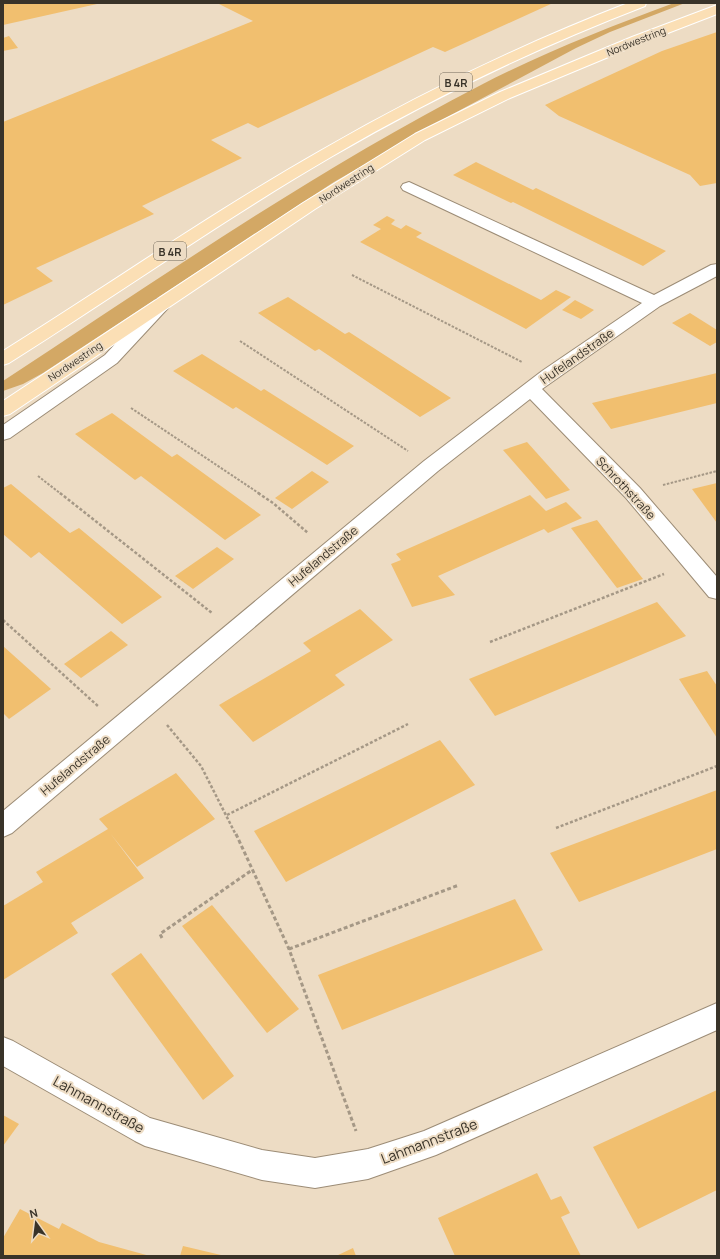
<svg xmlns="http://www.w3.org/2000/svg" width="720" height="1259" viewBox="0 0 720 1259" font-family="Manrope,sans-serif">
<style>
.green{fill:#d3a865}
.building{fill:#f1bf6f}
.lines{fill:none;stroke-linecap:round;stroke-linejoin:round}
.minor-casing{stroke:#9c8c76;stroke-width:2}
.major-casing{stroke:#fff;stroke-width:2}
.path-far2{stroke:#a59886;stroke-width:2;stroke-dasharray:2.5 1.5;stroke-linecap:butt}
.path-far1{stroke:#a59886;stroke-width:2.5;stroke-dasharray:3 2;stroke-linecap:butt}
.path{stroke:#a59886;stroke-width:3;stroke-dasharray:4 2.5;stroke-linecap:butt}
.minor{fill:#fff;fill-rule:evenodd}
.major{fill:#fbdfb5;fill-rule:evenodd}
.labels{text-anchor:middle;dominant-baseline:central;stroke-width:4;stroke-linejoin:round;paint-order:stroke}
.far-street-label{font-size:10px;fill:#393329;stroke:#eddcc4}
.shield{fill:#eddcc4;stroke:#6f6658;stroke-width:1}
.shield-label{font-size:11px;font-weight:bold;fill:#393329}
.street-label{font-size:12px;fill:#393329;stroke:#eddcc4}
.near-street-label{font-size:14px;fill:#393329;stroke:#eddcc4}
</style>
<rect width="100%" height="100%" fill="#eddcc4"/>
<path class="green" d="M 674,3 L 685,3 L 610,32 L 576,48 L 451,115 L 334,182 L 43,373 L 23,384 L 3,391 L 3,381 C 160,278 314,171 481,85 C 543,53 609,27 674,3 Z"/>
<g class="building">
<polygon points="3,3 97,3 97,4 3,25"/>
<polygon points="217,3 553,3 445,52 433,47 258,128 248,123 211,140 242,158 142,206 154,214 36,268 53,281 3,305 3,122 253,21"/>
<polygon points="717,32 717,183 700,186 690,175 559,116 545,105 662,51"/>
<polygon points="9,36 18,48 3,51 3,38"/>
<polygon points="476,162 533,190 536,188 666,251 643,266 513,202 511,203 453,175"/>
<polygon points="387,216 395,220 391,224 401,229 406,225 422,233 416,237 541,300 556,290 571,297 526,329 360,242 381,229 373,225"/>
<polygon points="288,297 345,334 349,332 451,398 420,417 319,349 315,351 258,313"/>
<polygon points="575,300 594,310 581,319 562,310"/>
<polygon points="690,313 717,330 717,342 710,346 672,323"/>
<polygon points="202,354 261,391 264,389 354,446 327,465 236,407 233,409 173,371"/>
<polygon points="717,373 717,403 611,429 592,403"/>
<polygon points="112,413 172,457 177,454 261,515 225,540 141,476 135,480 75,434"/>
<polygon points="527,442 570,490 546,499 503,450"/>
<polygon points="312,471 329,482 292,509 275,498"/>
<polygon points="717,483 717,523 692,489"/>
<polygon points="11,484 70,533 79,528 162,597 122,624 39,552 31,558 3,534 3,488"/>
<polygon points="530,495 546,511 566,502 582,518 548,533 544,529 438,576 455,595 412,607 391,564 401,560 396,554"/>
<polygon points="597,520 643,579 617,588 571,528"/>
<polygon points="217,547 234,559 193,589 175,576"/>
<polygon points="657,602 686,636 495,716 469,679"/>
<polygon points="360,609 393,640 335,675 345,685 253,742 219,705 311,651 303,643"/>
<polygon points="111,631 128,645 81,678 64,664"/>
<polygon points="3,646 51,689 9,719 3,713"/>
<polygon points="707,671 717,686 717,738 679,679"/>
<polygon points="440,740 475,785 286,882 254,831"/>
<polygon points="176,773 215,819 137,867 110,833 144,878 71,923 78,933 3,980 3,906 43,882 36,872 108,829 99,819"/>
<polygon points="717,790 717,849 579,902 550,853"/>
<polygon points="515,899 543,950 342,1030 318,975"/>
<polygon points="212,905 299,1009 267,1033 182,926"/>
<polygon points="141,953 234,1076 203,1100 111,974"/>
<polygon points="717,1090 717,1190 638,1229 593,1147"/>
<polygon points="3,1115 19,1124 3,1146"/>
<polygon points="537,1173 551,1200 561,1196 570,1213 561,1217 581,1256 455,1256 438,1218"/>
<polygon points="20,1209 59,1229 62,1223 99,1242 150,1256 3,1256 3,1238"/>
<polygon points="183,1246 221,1255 221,1256 180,1256"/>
<polygon points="353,1248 356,1256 336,1256"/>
</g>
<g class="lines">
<defs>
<g id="minor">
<polygon points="409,182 654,295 711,265 717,264 717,276 660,306 542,389 640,488 717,577 717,599 709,597 626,498 530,399 438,471 12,833 3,837 3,811 424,461 542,371 642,303 403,190 401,187 403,184"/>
<polygon points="163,298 169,299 172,303 169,307 117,363 10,438 3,440 3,425 105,355 157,299"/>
<polygon points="717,1003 717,1030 436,1155 368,1179 315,1188 262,1180 145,1146 135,1141 3,1066 3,1037 13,1041 150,1118 262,1150 315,1158 368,1149 424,1131"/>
</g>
<g id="major">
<path d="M 628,3 L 646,3 L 645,6 C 536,48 432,98 331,157 C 221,221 117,295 9,363 L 3,365 L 3,351 C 109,285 211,213 320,151 C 419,94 522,44 628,3 Z"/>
<polygon points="717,5 717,14 642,43 510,98 425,140 315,209 10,414 3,416 3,401 303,203 415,134 500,92 632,37"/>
</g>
</defs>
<use href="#minor" class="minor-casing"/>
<use href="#major" class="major-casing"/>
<g class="path-far2">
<polyline points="352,275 522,362"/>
<polyline points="240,341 408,451"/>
<polyline points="131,408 260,494"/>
<polyline points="38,476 61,494"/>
<polyline points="663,485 717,471"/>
</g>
<g class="path-far1">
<polyline points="60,493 212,613"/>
<polyline points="258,493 273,503 308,533"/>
<polyline points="3,620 99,707"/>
<polyline points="490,642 664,574"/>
<polyline points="167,725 201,766 236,835"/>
<polyline points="227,815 408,724"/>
<polyline points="556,828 717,766"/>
</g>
<g class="path">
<polyline points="236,834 289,949 356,1131"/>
<polyline points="162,938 160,934 252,870"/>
<polyline points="289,949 459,885"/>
</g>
<use href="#minor" class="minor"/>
<use href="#major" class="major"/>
</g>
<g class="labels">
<g class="far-street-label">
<text transform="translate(636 41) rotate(-22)">Nordwestring</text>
<text transform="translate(346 183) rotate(-33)">Nordwestring</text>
<text transform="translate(75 361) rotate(-34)">Nordwestring</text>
</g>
<g class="shield">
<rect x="440" y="73" width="32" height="18" rx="3"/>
<rect x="154" y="242" width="32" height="18" rx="3"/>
</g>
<g class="shield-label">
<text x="456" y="82">B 4R</text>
<text x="170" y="251">B 4R</text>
</g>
<g class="street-label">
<text transform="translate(577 356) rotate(-35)">Hufelandstraße</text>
<text transform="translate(626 488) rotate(47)">Schrothstraße</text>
<text transform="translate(323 556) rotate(-40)">Hufelandstraße</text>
<text transform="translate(75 765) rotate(-40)">Hufelandstraße</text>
</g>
<g class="near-street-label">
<text transform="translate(99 1104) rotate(29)">Lahmannstraße</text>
<text transform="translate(429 1141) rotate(-21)">Lahmannstraße</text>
</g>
</g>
<rect width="720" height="1259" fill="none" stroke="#393329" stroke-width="8"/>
<g transform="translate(36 1223) rotate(346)" stroke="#eddcc4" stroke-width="3" paint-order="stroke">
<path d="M0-3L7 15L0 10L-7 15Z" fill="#393329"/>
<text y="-6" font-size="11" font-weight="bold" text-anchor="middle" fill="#393329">N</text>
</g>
</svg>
